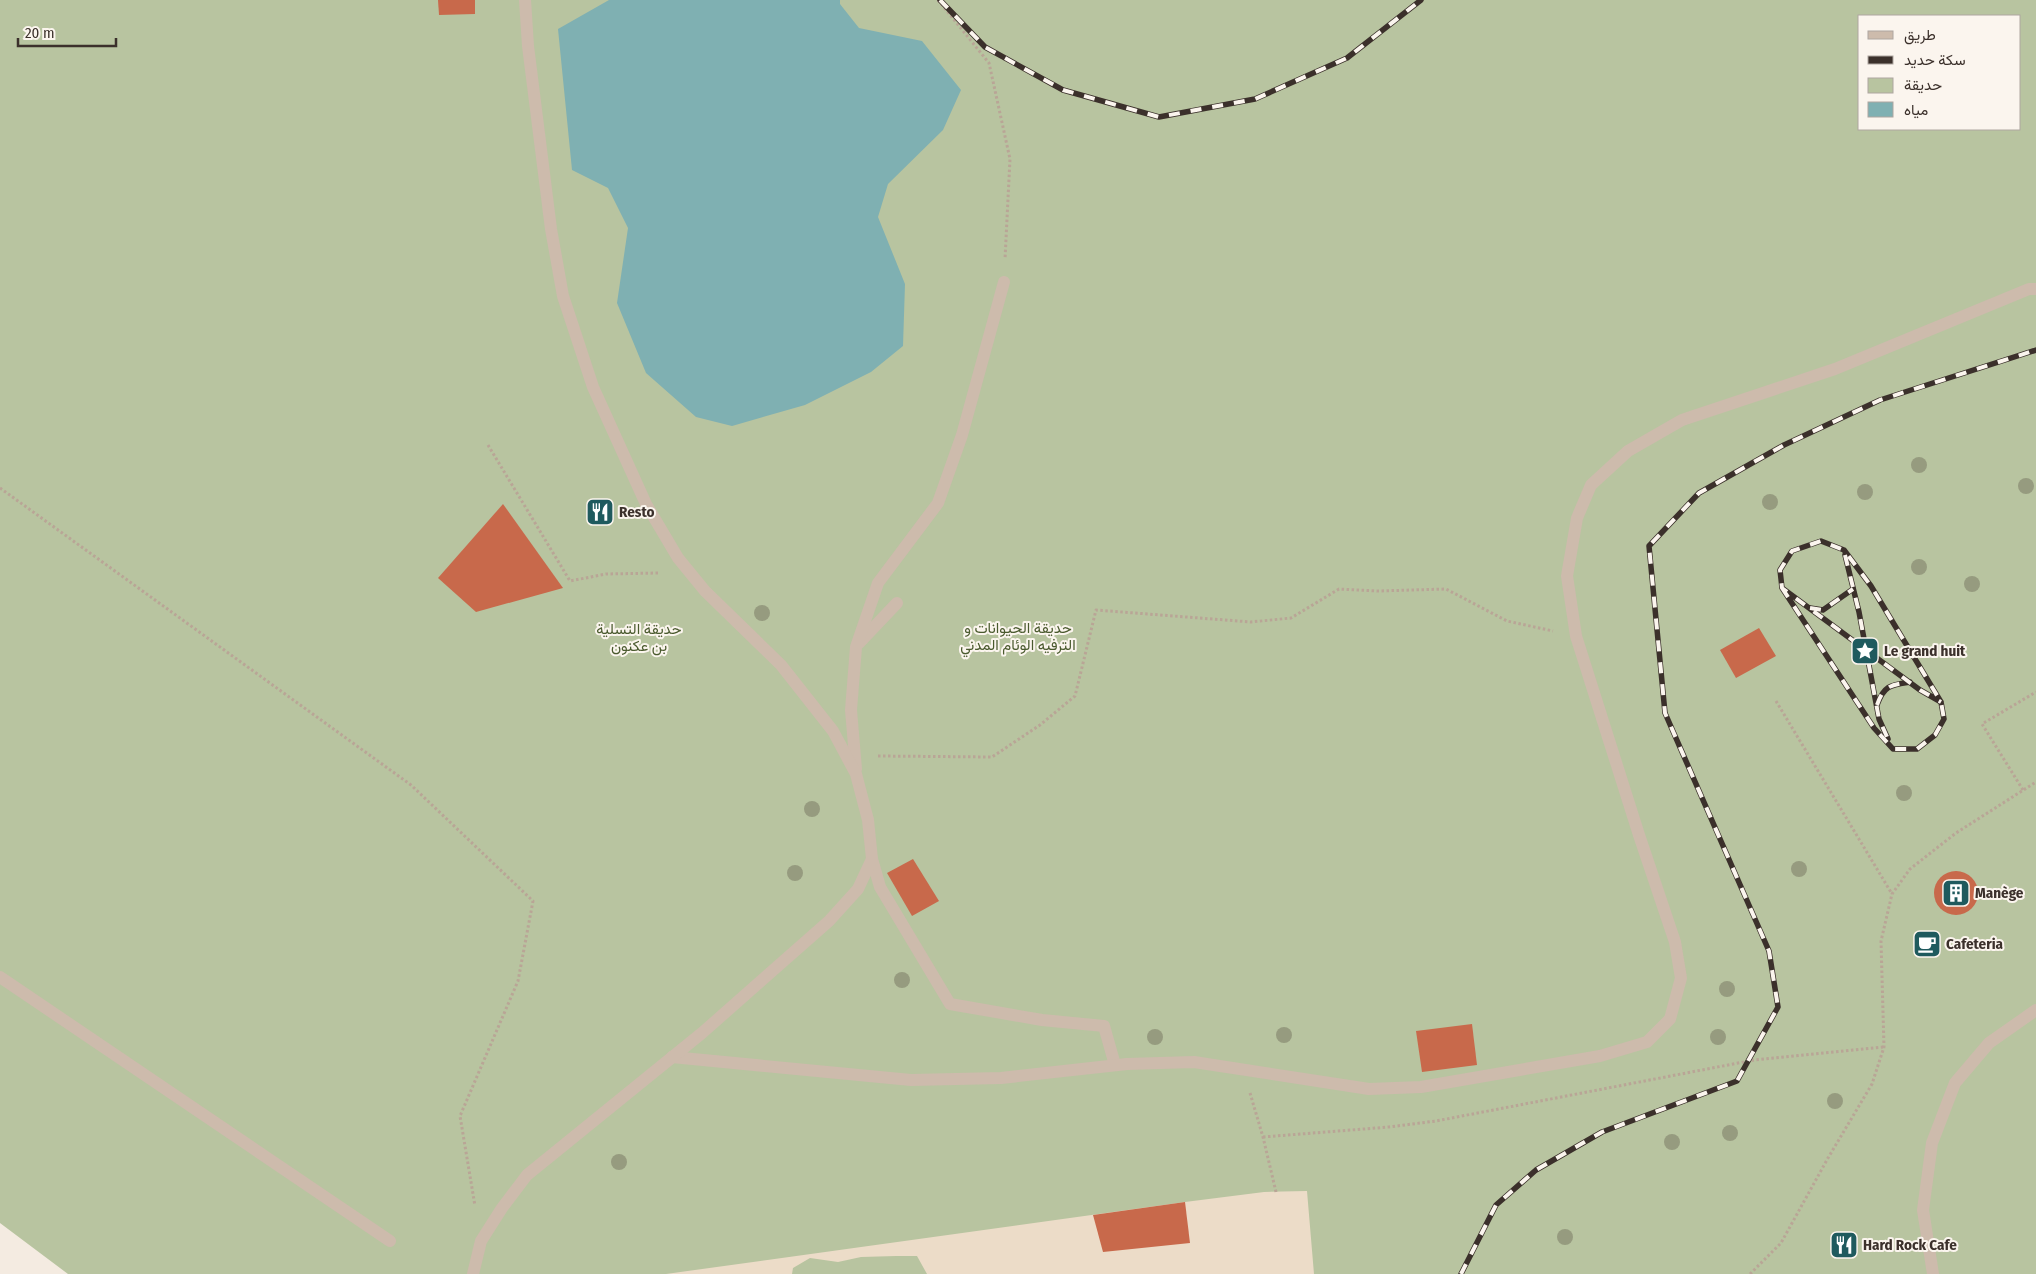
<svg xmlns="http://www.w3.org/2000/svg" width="2036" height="1274" viewBox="0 0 2036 1274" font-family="'Fira Sans Condensed',Vazirmatn,sans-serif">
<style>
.green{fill:#b8c4a0;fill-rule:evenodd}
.plaza{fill:#ecdcc8}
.water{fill:#7fb0b2}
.building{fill:#c8694b}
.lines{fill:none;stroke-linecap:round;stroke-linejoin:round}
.path{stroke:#b9a596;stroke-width:3;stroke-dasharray:2.5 2.5;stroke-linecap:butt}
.minor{stroke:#cdbbac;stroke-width:12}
.rail-casing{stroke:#3b302b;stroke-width:5.5}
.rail{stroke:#fbf5ee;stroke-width:4;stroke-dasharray:11;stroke-linecap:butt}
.tree{fill:#969b7f}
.labels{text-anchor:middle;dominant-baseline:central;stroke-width:4;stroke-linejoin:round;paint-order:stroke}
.poi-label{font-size:15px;font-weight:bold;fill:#3b302b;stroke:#fbf5ee;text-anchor:start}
.park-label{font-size:15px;fill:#4a5a2e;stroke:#fbf5ee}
</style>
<rect width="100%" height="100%" fill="#f4ebe1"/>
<path class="green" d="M 0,0 L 2036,0 L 2036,1274 L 68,1274 L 0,1223 ZM 1860,16 L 2020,16 L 2020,129 L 1860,129 Z"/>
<polygon class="plaza" points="1307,1191 1314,1274 927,1274 917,1256 896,1256 861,1257 838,1262 810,1258 793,1268 792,1274 666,1274 1185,1202 1264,1192"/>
<polygon class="water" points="609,0 840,0 840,4 859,28 922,41 961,90 943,130 888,184 878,217 905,284 903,346 871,372 805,405 732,426 696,417 646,373 617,303 628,228 608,188 572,170 558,29"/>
<g class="building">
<polygon points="438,0 475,0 475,14 439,15"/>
<polygon points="503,504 563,588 476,612 438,578"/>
<polygon points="1759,628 1776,656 1736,678 1720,650"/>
<polygon points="913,859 939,901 912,916 887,873"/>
<circle cx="1956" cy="893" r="22"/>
<polygon points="1472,1024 1477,1065 1422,1072 1416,1031"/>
<polygon points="1185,1202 1190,1243 1103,1252 1093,1215"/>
</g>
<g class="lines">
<g class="path">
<polyline points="938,0 989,63 1010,159 1005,259"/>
<polyline points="488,445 570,581 606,574 659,573"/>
<polyline points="0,488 411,785 533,901 518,981 460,1116 475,1206"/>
<polyline points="1776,701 1892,894"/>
<polyline points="878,756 992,757 1040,725 1075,696 1096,610 1251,622 1291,618 1339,589 1378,591 1446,589 1507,621 1553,631"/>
<polyline points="2023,790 1982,724 2036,692"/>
<polyline points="1250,1093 1263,1137 1276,1192"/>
<polyline points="1263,1137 1389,1127 1436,1121 1754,1060 1884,1047"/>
<polyline points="1750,1274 1781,1243 1828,1158 1872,1084 1884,1047 1881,941 1892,894 1910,869 1956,833 2036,782"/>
</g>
<g class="minor">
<polyline points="859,643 897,603"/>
<polyline points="856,769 851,710 856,647 878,583 938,503 962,435 1004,282"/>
<polyline points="872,859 880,887 950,1004 1042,1020 1104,1026 1115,1065"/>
<polyline points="0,977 390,1241"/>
<polyline points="672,1057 911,1080 1001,1078 1127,1064 1194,1062 1369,1089 1421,1087 1600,1056 1647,1042 1670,1019 1681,978 1675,942 1639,835 1576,636 1567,576 1577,518 1591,485 1628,451 1682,420 1835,369 2029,289 2036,289"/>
<polyline points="473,1274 481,1241 502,1208 527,1175 702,1033 829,921 858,889 872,859 868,820 856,774 833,731 781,665 705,591 678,558 646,504 593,387 563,296 551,229 528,46 525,0"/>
<polyline points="1933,1274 1923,1210 1932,1143 1955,1083 1989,1043 2036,1010"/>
</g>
<defs>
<g id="rail">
<polyline points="940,0 985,47 1063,90 1159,117 1255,99 1347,58 1421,0"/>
<polyline points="1845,555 1859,612 1879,719 1888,739"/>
<polyline points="1782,588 1874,728 1893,749 1917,749 1935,735 1944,719 1941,702 1871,586 1844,550 1821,541 1792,551 1780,570 1782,588 1920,690 1941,702"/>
<polyline points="1810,608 1823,610 1853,589"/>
<path d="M 1877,705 C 1884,685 1891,685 1910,682"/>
<polyline points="1461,1274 1496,1205 1536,1170 1602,1132 1737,1081 1778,1007 1769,951 1665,713 1649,546 1699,493 1784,445 1880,400 2036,350"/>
</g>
</defs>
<use href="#rail" class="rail-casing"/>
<use href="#rail" class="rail"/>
</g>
<g class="tree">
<circle cx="1919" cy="465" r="8"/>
<circle cx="2026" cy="486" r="8"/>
<circle cx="1865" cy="492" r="8"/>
<circle cx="1770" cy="502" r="8"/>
<circle cx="1919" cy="567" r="8"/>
<circle cx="1972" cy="584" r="8"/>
<circle cx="762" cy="613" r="8"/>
<circle cx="1904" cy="793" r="8"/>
<circle cx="812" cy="809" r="8"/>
<circle cx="1799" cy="869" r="8"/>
<circle cx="795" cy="873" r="8"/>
<circle cx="902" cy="980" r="8"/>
<circle cx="1727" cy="989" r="8"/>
<circle cx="1284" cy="1035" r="8"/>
<circle cx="1155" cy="1037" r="8"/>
<circle cx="1718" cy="1037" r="8"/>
<circle cx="1835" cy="1101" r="8"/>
<circle cx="1730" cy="1133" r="8"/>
<circle cx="1672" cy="1142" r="8"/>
<circle cx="619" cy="1162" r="8"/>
<circle cx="1565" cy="1237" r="8"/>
</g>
<defs>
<symbol id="restaurant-square" viewBox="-11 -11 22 22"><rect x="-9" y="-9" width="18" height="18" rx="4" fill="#1f5a5e" stroke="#fbf5ee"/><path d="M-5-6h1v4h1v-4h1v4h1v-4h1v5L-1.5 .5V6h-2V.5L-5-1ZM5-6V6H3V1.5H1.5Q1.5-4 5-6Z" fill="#fff"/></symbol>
<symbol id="sight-square" viewBox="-11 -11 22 22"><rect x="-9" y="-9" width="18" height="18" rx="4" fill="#1f5a5e" stroke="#fbf5ee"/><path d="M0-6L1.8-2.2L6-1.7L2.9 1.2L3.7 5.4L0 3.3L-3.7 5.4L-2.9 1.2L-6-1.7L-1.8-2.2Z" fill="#fff"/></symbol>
<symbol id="building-square" viewBox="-11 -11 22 22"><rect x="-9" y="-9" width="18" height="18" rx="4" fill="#1f5a5e" stroke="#fbf5ee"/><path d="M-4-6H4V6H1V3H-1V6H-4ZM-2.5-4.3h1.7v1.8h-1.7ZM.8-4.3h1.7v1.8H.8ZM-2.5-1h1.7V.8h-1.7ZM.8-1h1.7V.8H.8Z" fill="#fff"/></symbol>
<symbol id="cafe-square" viewBox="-11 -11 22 22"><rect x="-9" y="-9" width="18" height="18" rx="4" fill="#1f5a5e" stroke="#fbf5ee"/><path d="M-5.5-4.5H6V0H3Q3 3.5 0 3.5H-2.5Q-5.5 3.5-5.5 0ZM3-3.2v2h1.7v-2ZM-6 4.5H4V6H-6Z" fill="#fff"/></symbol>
</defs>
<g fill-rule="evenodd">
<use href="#restaurant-square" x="584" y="496" width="32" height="32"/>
<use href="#sight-square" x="1849" y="635" width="32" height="32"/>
<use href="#building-square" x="1940" y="877" width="32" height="32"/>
<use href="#cafe-square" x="1911" y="928" width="32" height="32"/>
<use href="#restaurant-square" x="1828" y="1229" width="32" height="32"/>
</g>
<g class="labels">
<g class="poi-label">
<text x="619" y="512">Resto</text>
<text x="1884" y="651">Le grand huit</text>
<text x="1975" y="893">Manège</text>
<text x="1946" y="944">Cafeteria</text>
<text x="1863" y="1245">Hard Rock Cafe</text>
</g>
<g class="park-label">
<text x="1018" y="628">حديقة الحيوانات و<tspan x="1018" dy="17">الترفيه الوئام المدني</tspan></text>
<text x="639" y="629">حديقة التسلية<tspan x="639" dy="17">بن عكنون</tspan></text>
</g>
</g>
<rect x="1858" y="15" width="162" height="115" fill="#fbf5ee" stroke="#aea6a0"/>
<rect x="1868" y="31" width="25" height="8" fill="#cdbbac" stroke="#aea6a0"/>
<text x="1904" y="40" font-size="15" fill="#3b302b">طريق</text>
<rect x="1868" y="56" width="25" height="8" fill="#3b302b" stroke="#aea6a0"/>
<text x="1904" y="65" font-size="15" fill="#3b302b">سكة حديد</text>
<rect x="1868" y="78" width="25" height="15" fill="#b8c4a0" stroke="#aea6a0"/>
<text x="1904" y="90" font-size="15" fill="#3b302b">حديقة</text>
<rect x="1868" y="102" width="25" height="15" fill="#7fb0b2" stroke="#aea6a0"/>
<text x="1904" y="115" font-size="15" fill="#3b302b">مياه</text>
<path d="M18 38v8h98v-8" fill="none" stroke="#3b302b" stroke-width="2.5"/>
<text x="25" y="38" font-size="15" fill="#3b302b" stroke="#fbf5ee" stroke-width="4" paint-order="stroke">20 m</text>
</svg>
